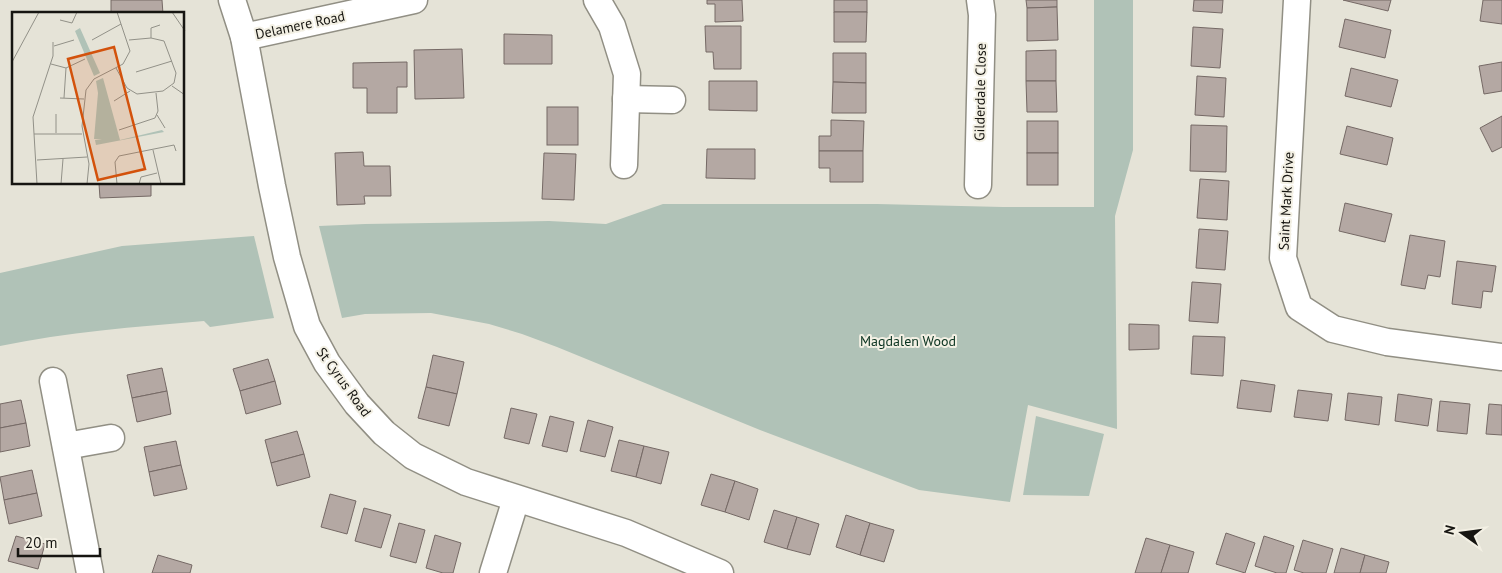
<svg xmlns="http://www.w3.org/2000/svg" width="1502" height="573" viewBox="0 0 1502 573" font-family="'PT Sans',sans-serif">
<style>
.green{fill:#b0c2b7}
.building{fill:#b4a8a3;stroke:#756965}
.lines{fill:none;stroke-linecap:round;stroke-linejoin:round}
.street-casing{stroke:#918f84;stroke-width:29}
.street{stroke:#fff;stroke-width:26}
.labels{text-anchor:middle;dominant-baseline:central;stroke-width:4;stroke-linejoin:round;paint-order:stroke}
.street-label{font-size:14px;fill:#161511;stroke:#f3f0e4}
.park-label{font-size:14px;fill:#09321f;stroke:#f3f0e4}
.inset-road{fill:none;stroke:#929188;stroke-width:1}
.view{fill:#d3520c;fill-opacity:0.15;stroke:#d3520c;stroke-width:2.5}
.inset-edge{fill:none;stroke:#161511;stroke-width:2.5}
</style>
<rect width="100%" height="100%" fill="#e5e3d7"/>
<g class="green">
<polygon points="1094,0 1133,0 1133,150 1115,216 1117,429 1028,405 1010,502 919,490 760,430 557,347 522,334 489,324 431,313 365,314 342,318 319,226 365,224 549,221 606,224 663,204 877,204 1003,207 1094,207"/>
<path d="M 254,236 L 274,318 L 210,327 L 204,321 C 135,327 67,332 0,346 L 0,273 L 122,246 Z"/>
<polygon points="1036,416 1104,434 1089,496 1023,495"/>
</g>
<g class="building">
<polygon points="111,0 162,0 163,14 111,14"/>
<polygon points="707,0 742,0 743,21 715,22 715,4 707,4"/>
<rect x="834" y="0" width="33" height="12"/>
<polygon points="1026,0 1057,0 1057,7 1027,8"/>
<polygon points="1194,0 1223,0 1222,13 1193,11"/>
<polygon points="1343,0 1391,0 1388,11"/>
<polygon points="1483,0 1502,0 1502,24 1480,21"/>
<polygon points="1057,7 1058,40 1027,41 1027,8"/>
<polygon points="834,12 867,12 866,42 834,42"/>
<polygon points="1345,19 1391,30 1385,58 1339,47"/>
<polygon points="705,26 741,26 741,69 714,69 713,52 706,52"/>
<polygon points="1193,27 1223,29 1220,68 1191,66"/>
<polygon points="504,34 552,35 552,64 504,64"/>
<polygon points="462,49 464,98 415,99 414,50"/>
<polygon points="1056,50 1056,81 1026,81 1026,51"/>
<polygon points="833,53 866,53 866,83 833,82"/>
<polygon points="407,62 407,87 397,87 397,113 367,113 367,88 353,88 353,63"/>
<polygon points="1502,62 1502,91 1484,94 1479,66"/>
<polygon points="1351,68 1398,80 1391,107 1345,96"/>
<polygon points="1197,76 1226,78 1224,117 1195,115"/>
<polygon points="709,81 757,81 757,111 709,110"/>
<polygon points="1026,81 1056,81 1057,112 1027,112"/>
<polygon points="833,82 866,83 866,113 832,113"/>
<rect x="547" y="107" width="31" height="38"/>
<polygon points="1502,116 1502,147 1492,152 1480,128"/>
<polygon points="831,120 864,121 863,151 819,151 819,136 831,136"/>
<rect x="1027" y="121" width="31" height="32"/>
<polygon points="1191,125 1227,126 1226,172 1190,171"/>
<polygon points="1347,126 1393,138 1387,165 1340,154"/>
<polygon points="707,149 755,149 755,179 706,178"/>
<polygon points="819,151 863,151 863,182 830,182 830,168 819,168"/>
<polygon points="363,152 364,166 390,166 391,196 364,196 365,204 337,205 335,153"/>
<polygon points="544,153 576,154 574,200 542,199"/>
<rect x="1027" y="153" width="31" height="32"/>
<polygon points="1200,179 1229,181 1227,220 1197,218"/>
<polygon points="99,184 151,184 151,196 100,198"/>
<polygon points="1345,203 1392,214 1385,242 1339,231"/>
<polygon points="1199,229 1228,231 1225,270 1196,268"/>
<polygon points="1410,235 1445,241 1440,277 1428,275 1425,289 1401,285"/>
<polygon points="1457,261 1496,266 1492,292 1483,291 1481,308 1452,304"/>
<polygon points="1192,282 1221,284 1218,323 1189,321"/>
<polygon points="1129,324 1159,325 1159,349 1129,350"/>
<polygon points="1193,336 1225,337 1223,376 1191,374"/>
<polygon points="433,355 464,362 457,394 426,387"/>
<polygon points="268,359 275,381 240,391 233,369"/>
<polygon points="162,368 167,391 132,398 127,375"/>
<polygon points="1241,380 1275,385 1271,412 1237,408"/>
<polygon points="275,381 281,404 246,414 240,391"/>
<polygon points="426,387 457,394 449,426 418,418"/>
<polygon points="1298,390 1332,394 1328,421 1294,417"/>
<polygon points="167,391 171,414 137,422 132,398"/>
<polygon points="1348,393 1382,397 1379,425 1345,420"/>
<polygon points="1398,394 1432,399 1428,426 1395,421"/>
<polygon points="21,400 26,423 0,428 0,404"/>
<polygon points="1440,401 1470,404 1467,434 1437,431"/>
<polygon points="1489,404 1502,405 1502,435 1486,434"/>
<polygon points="511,408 537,414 529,444 504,438"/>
<polygon points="550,416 574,422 567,452 542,446"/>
<polygon points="588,420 613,427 605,457 580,451"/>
<polygon points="26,423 30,446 0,452 0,428"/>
<polygon points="297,431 304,454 271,463 265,440"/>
<polygon points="619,440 644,446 636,477 611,471"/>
<polygon points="176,441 181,465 149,472 144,447"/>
<polygon points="644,446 669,452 661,484 636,477"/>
<polygon points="304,454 310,477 277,486 271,463"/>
<polygon points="181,465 187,489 154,496 149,472"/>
<polygon points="32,470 37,493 4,500 0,477"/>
<polygon points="711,474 735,481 725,512 701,505"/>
<polygon points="735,481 758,489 749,520 725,512"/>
<polygon points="37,493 42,516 9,524 4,500"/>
<polygon points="330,494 356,501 347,534 321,527"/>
<polygon points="364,508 391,515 381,548 355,541"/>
<polygon points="774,510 797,517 787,549 764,542"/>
<polygon points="846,515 870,523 860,555 836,547"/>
<polygon points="797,517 819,524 810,555 787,549"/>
<polygon points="399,523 425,530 416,563 390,556"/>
<polygon points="870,523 894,530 884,562 860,555"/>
<polygon points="1226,533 1255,543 1245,573 1216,564"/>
<polygon points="435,535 461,543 453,573 443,573 426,568"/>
<polygon points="16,536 45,544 38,569 8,561"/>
<polygon points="1264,536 1294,546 1286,573 1277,573 1255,566"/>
<polygon points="1146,538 1170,545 1161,573 1135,573"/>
<polygon points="1303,540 1333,549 1326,573 1304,573 1294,570"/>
<polygon points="1170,545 1194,552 1188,573 1161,573"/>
<polygon points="1341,548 1365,555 1360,573 1334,573"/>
<polygon points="158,555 192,565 190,573 152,573"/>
<polygon points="1365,555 1389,562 1386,573 1360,573"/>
</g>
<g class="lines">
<defs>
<g id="street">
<polyline points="232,0 244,37 272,186 287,257 307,326 327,363 357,404 384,433 413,456 466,482 626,533 720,573"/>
<polyline points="597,0 612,26 627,74 624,165"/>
<polyline points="1297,0 1283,258 1299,307 1333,329 1387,342 1502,357"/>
<polyline points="244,37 414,0"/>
<polyline points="626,99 672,100"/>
<polyline points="978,185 982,15 980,0"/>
<polyline points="53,381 90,573"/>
<polyline points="66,446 111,438"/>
<polyline points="493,573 516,499"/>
</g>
</defs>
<use href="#street" class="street-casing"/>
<use href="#street" class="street"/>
</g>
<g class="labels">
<g class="street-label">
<text transform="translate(300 25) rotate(-12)">Delamere Road</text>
<text transform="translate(980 92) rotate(-89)">Gilderdale Close</text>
<text transform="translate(1286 201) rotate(-87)">Saint Mark Drive</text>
<text transform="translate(344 382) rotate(54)">St Cyrus Road</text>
</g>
<g class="park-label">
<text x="908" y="341">Magdalen Wood</text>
</g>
</g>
<g transform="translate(12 12)">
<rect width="172" height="172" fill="#e5e3d7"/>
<path d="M 68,16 L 88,61 L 82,64 L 63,19 ZM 91,66 L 108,128 L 150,118 L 152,120 L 84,133 L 83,128 L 90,127 L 82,127 L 86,81 L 84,69 Z" fill="#b0c2b7"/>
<path class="inset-road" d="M 160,0 L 173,19M 48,8 L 60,11 L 65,0M 139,26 L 139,16 L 148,13M 80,28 L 109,12M 42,34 L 62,28M 0,50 L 27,0M 39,52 L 54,56 L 73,47M 104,56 L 115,76 L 125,82 L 151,79 L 162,71 L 164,61 L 152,29 L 139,26 L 117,28M 124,60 L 160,49M 160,74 L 173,83M 48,86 L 72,87M 52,86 L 54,56M 102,89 L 118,79M 44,102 L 44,121M 145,103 L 153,116M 107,118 L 143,106 L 146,99 L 144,81M 22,122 L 70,122M 141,138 L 149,172M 25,148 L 75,145M 25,172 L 21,105 L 41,44 L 41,30M 49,172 L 51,147M 75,172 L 77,152 L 70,114 L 74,78 L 82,67 L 111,52 L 118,39 L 105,0M 105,172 L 103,150 L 107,144 L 162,133 L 164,139M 127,172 L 129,165 L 145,161"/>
<path class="view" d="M 102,35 L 133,157 L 86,168 L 56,47 Z"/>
<rect width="172" height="172" class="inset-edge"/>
</g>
<g transform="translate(1462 533) rotate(284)" stroke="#f3f0e4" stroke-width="4" paint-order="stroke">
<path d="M0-4L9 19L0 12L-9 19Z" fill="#161511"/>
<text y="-8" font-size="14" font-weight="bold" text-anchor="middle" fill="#161511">N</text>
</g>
<path d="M18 548v8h82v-8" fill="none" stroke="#161511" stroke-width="2.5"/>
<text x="25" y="548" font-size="15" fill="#161511" stroke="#f3f0e4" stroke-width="4" paint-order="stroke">20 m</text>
</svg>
